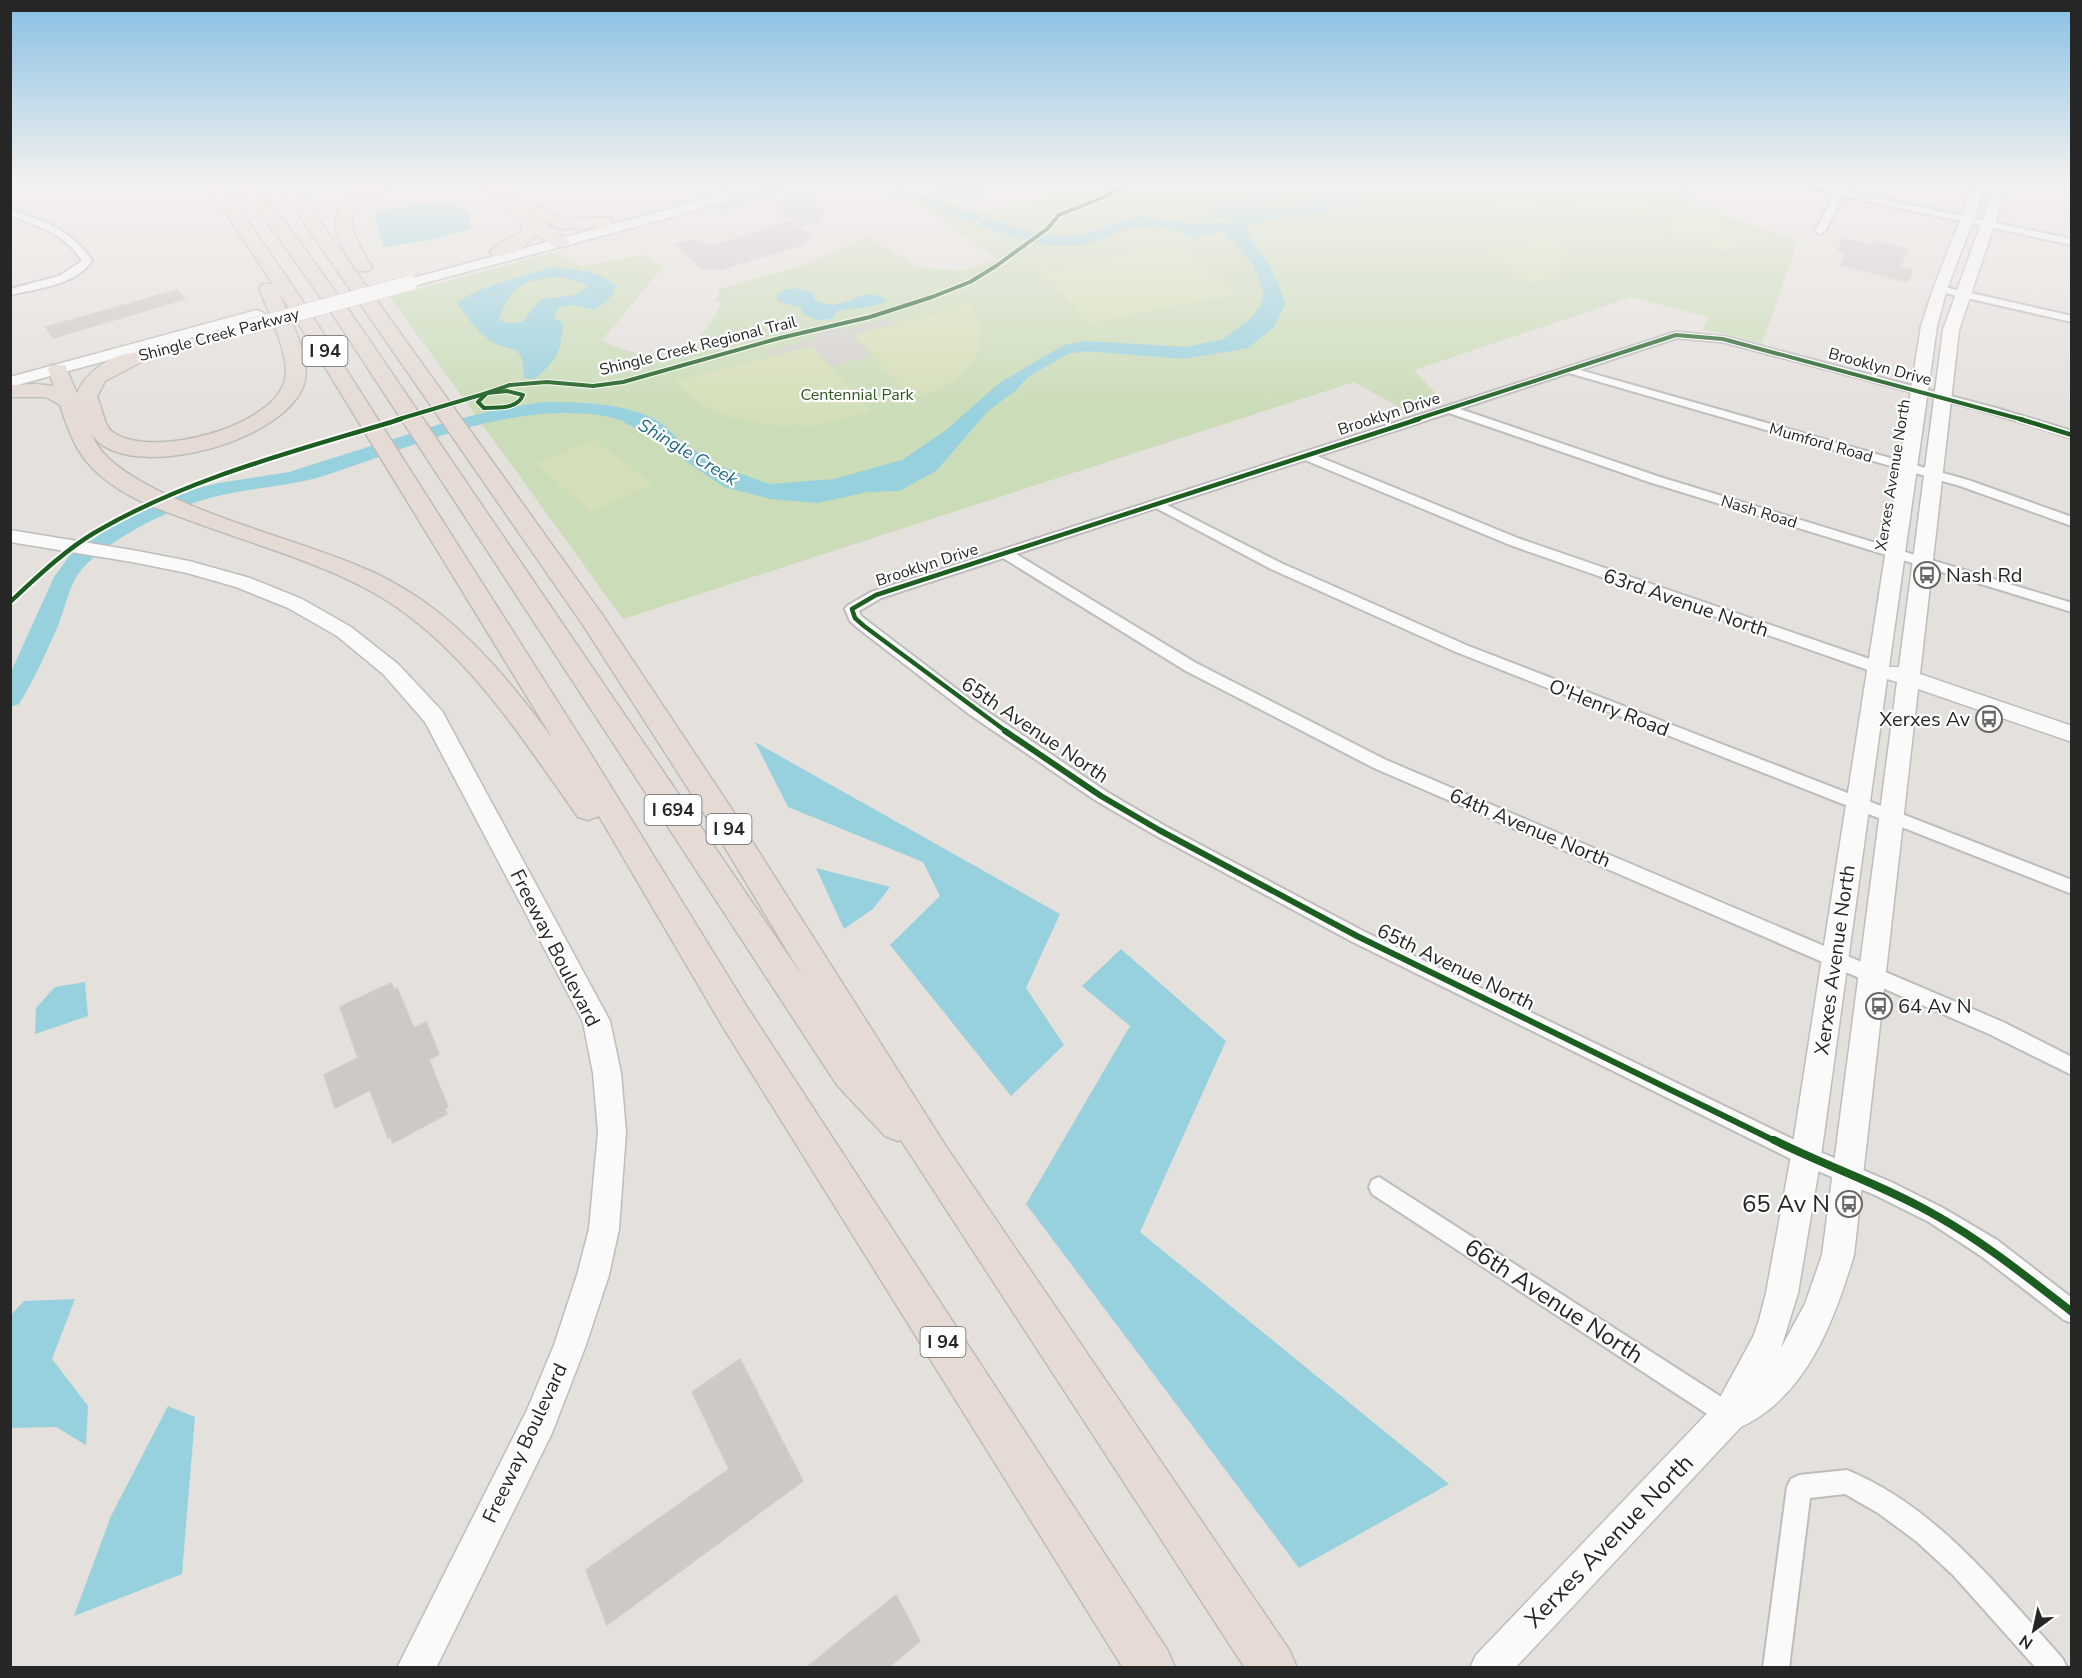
<svg xmlns="http://www.w3.org/2000/svg" width="2082" height="1678" viewBox="0 0 2082 1678" font-family="'Nunito Sans',sans-serif">
<style>
.green{fill:#cadcb8}
.pitch{fill:#d4dfb7}
.plaza{fill:#d4d0cc}
.water{fill:#98d1de;fill-rule:evenodd}
.lines{fill:none;stroke-linecap:round;stroke-linejoin:round}
.river{fill:#98d1de;fill-rule:evenodd}
.building{fill:#ccc9c6;stroke:#cfccc9;stroke-width:1.5}
.street-casing{stroke:#bebdbd;stroke-width:4}
.secondary-casing{stroke:#bebdbd;stroke-width:3}
.highway-casing{stroke:#bebcbb;stroke-width:3}
.street{fill:#fbfafa;fill-rule:evenodd}
.secondary{fill:#fbfafa;fill-rule:evenodd}
.highway{fill:#e5dad4;fill-rule:evenodd}
.secondary-bridge-casing{stroke:#bebdbd;stroke-width:16;stroke-linecap:butt}
.secondary-bridge{stroke:#fbfafa;stroke-width:15}
.cycleway-far3-casing{stroke:#fff;stroke-width:6}
.cycleway-far2-casing{stroke:#fff;stroke-width:8}
.cycleway-far1-casing{stroke:#fff;stroke-width:10}
.cycleway-casing{stroke:#fff;stroke-width:12}
.cycleway-far3{stroke:#1b5e20;stroke-width:4}
.cycleway-far2{stroke:#1b5e20;stroke-width:4.5}
.cycleway-far1{stroke:#1b5e20;stroke-width:6}
.cycleway{stroke:#1b5e20;stroke-width:8}
.labels{text-anchor:middle;dominant-baseline:central;stroke-width:4.5;stroke-linejoin:round;paint-order:stroke}
.far-street-label{font-size:16px;fill:#262626;stroke:#fff}
.far-park-label{font-size:16px;fill:#305921;stroke:#fff}
.shield{fill:#fff;stroke:#676767;stroke-width:1.5}
.shield-label{font-size:18px;font-weight:bold;fill:#262626}
.far-water-label{font-size:18px;font-style:italic;fill:#1c6885;stroke:#fff}
.poi-label{font-size:20px;fill:#262626;stroke:#fff;text-anchor:start}
.street-label{font-size:20px;fill:#262626;stroke:#fff}
.near-poi-label{font-size:24px;fill:#262626;stroke:#fff;text-anchor:end}
.near-street-label{font-size:24px;fill:#262626;stroke:#fff}
</style>
<rect width="100%" height="100%" fill="#e4e0dc"/>
<path class="green" d="M 1122,181 L 1627,181 L 1798,242 L 1762,343 L 1703,329 L 1708,317 L 1631,297 L 1414,370 L 1438,396 L 1408,412 L 1354,382 L 623,619 L 390,297 L 552,253 L 581,266 L 643,255 L 663,267 L 602,340 C 628,356 664,358 693,349 L 723,303 L 716,301 L 720,289 L 807,264 L 867,237 L 918,267 L 962,271 L 996,259 L 920,204 L 938,197 L 983,213 Z"/>
<g class="pitch">
<path d="M 1582,181 C 1610,181 1635,182 1652,207 L 1649,215 L 1576,203 Z"/>
<polygon points="1504,185 1524,185 1539,188 1531,209 1477,199 1486,188"/>
<path d="M 1685,211 C 1705,217 1730,221 1739,242 L 1732,253 L 1667,235 Z"/>
<path d="M 1554,239 C 1565,248 1567,254 1566,268 L 1549,279 L 1527,284 L 1488,249 Z"/>
<polygon points="1180,244 1236,294 1090,323 1041,271"/>
<path d="M 968,304 C 994,336 979,365 947,385 C 936,391 922,393 911,397 L 852,335 Z"/>
<path d="M 812,346 L 872,412 C 857,416 842,420 827,423 C 794,429 736,424 707,408 C 695,401 685,392 675,381 Z"/>
<polygon points="594,439 653,484 591,512 536,464"/>
</g>
<polygon class="plaza" points="889,319 895,324 852,335 871,355 831,367 812,346 771,356 767,352 817,338 814,333 837,327 841,331"/>
<g class="water">
<polygon points="849,181 882,181 981,216 973,222 951,218 914,199"/>
<polygon points="1370,181 1401,181 1394,184 1397,190 1368,198 1351,189"/>
<polygon points="798,182 804,183 802,186 724,209 712,209"/>
<path d="M 1346,191 L 1366,201 L 1319,213 L 1271,219 L 1246,226 C 1248,239 1256,244 1263,255 C 1273,270 1280,287 1285,304 L 1273,328 L 1248,348 L 1183,359 L 1086,351 L 1068,354 L 1028,377 L 1015,391 L 988,411 L 936,471 L 899,491 L 868,492 L 817,503 L 771,499 L 724,487 L 642,431 L 623,422 L 639,413 L 717,465 L 769,484 L 834,479 L 902,460 L 945,431 L 998,384 L 1064,345 L 1085,341 L 1186,347 L 1223,339 L 1251,318 L 1261,305 L 1264,292 L 1253,265 L 1236,244 L 1221,230 L 1193,239 L 1169,223 L 1224,223 L 1243,214 L 1208,221 C 1217,197 1251,190 1272,200 L 1264,204 L 1268,208 L 1297,205 Z"/>
<polygon points="451,201 469,214 472,228 436,239 383,247 374,213 413,205"/>
<path d="M 551,267 C 578,270 594,269 616,285 C 613,297 605,303 595,310 L 573,305 L 558,308 L 554,318 L 563,323 C 561,351 557,361 534,379 L 524,378 C 523,337 509,355 488,339 C 475,329 466,315 457,303 C 484,283 520,279 551,267 ZM 563,277 L 589,286 L 575,295 L 541,299 L 522,322 L 509,323 L 499,320 C 511,283 526,279 563,277 Z"/>
<path d="M 793,288 L 812,292 L 816,301 C 850,315 858,281 887,301 C 876,308 851,308 837,311 L 832,319 L 816,320 L 803,314 L 800,307 L 777,301 L 777,295 L 784,290 Z"/>
<polygon points="755,742 1060,914 1026,988 1064,1045 1011,1096 890,945 940,896 923,862 788,807"/>
<polygon points="816,868 890,887 873,909 844,929"/>
<polygon points="1121,949 1226,1041 1140,1232 1449,1484 1299,1568 1026,1204 1130,1026 1082,986"/>
<polygon points="85,982 88,1016 35,1034 36,1008 55,987"/>
<polygon points="75,1299 52,1359 88,1406 86,1445 56,1427 11,1428 11,1315 24,1301"/>
<polygon points="168,1406 195,1417 182,1574 74,1616 111,1516"/>
</g>
<g class="lines">
<g class="river">
<path d="M 1138,216 L 1193,224 L 1212,224 L 1220,229 L 1218,232 C 1191,239 1167,225 1140,226 C 1125,227 1112,237 1097,241 C 1056,254 1020,240 981,226 L 979,223 L 987,218 C 1020,226 1049,243 1084,234 C 1103,230 1119,220 1138,216 Z"/>
<path d="M 542,402 C 580,402 651,402 675,437 L 672,441 C 656,445 645,432 632,425 C 606,412 571,412 543,414 C 466,420 393,454 320,477 C 287,486 255,488 222,495 C 179,504 112,536 82,569 C 70,583 66,605 59,623 C 47,651 35,678 19,704 L 10,707 L 10,674 L 54,577 L 70,555 L 118,522 L 156,503 L 194,489 L 219,483 L 289,472 L 450,421 L 500,409 Z"/>
</g>
</g>
<g class="building">
<polygon points="916,181 1003,181 966,201 915,183"/>
<polygon points="792,198 808,198 825,211 820,220 802,225 770,204"/>
<polygon points="789,221 811,236 805,244 720,270 701,268 675,244 699,239 704,244 720,244"/>
<polygon points="1843,238 1872,245 1874,241 1908,249 1900,267 1912,270 1908,282 1841,265 1846,254 1837,252"/>
<polygon points="177,290 185,299 53,338 46,327"/>
<polygon points="391,983 394,989 397,988 414,1028 426,1022 439,1054 429,1060 448,1107 445,1109 447,1114 393,1143 390,1136 388,1138 370,1090 335,1108 324,1075 358,1058 340,1007"/>
<polygon points="740,1359 803,1481 607,1625 586,1570 729,1469 692,1392"/>
<polygon points="896,1595 920,1641 888,1668 806,1668"/>
</g>
<g class="lines">
<defs>
<g id="street">
<polygon points="1692,181 1701,181 1689,195 1683,195 1681,193"/>
<polygon points="1784,181 1801,181 1837,189 1841,181 1850,181 1845,191 2072,239 2072,245 1843,196 1825,231 1820,234 1815,231 1835,194"/>
<path d="M 10,210 C 44,220 73,231 92,261 C 73,286 39,288 10,295 L 10,289 L 59,276 L 82,261 C 66,234 39,226 10,216 Z"/>
<polygon points="1940,286 2072,316 2072,322 1936,291 1936,287"/>
<polygon points="1676,332 1727,337 1996,408 2072,431 2072,438 1988,412 1723,342 1677,338 1580,370 1968,480 2072,517 2072,526 1960,486 1569,373 1460,409 1660,477 2072,603 2072,612 1652,483 1449,413 1317,456 1520,539 1884,664 1886,668 1879,673 1874,672 1510,545 1305,460 1167,505 1281,563 1466,645 2072,880 2072,894 1456,652 1271,569 1156,508 1016,554 1196,663 1386,760 2003,1022 2072,1057 2072,1075 1989,1034 1374,768 1186,671 1003,558 881,598 859,611 861,616 979,706 1107,792 1165,826 1363,931 1813,1149 1891,1182 1943,1208 1997,1240 2072,1298 2072,1323 2064,1320 1981,1256 1929,1222 1877,1196 1799,1163 1351,941 1153,834 1095,800 969,714 859,629 850,621 845,609 847,606 871,592"/>
<polygon points="1379,1177 1737,1407 1741,1415 1737,1423 1729,1427 1721,1423 1372,1194 1369,1187 1372,1180"/>
<path d="M 1847,1470 C 1937,1507 1999,1588 2063,1659 L 2067,1668 L 2036,1668 L 1953,1575 L 1916,1541 L 1878,1513 L 1845,1494 L 1810,1498 L 1789,1668 L 1763,1668 L 1787,1487 L 1791,1479 L 1799,1475 Z"/>
</g>
<g id="secondary">
<polygon points="759,181 779,181 778,184 676,216 410,287 403,283 405,280 666,210"/>
<path d="M 1975,181 L 1988,181 L 1947,289 L 1937,326 L 1889,667 L 1899,667 L 1943,330 L 1996,181 L 2009,181 L 1959,330 L 1920,674 L 2072,726 L 2072,742 L 1918,689 L 1854,1255 C 1834,1321 1807,1396 1741,1427 L 1515,1668 L 1470,1668 L 1476,1655 L 1717,1403 L 1753,1337 L 1759,1320 L 1766,1293 L 1791,1156 L 1921,326 L 1933,289 ZM 1887,679 L 1897,682 L 1822,1255 L 1805,1304 L 1781,1348 L 1798,1293 L 1821,1156 Z"/>
<polygon points="257,310 262,312 265,315 262,318 10,387 10,377"/>
<polygon points="10,530 132,550 189,561 250,578 302,599 351,627 398,664 442,711 610,1021 621,1073 626,1132 619,1229 609,1275 586,1345 552,1433 436,1668 397,1668 527,1410 554,1345 577,1275 589,1229 598,1132 593,1073 583,1022 425,722 383,674 337,636 288,608 236,587 187,573 132,562 10,542"/>
</g>
<g id="highway">
<path d="M 198,181 L 215,181 L 233,199 L 300,297 L 587,748 L 747,1007 L 1168,1651 L 1175,1668 L 1123,1668 L 723,1027 L 599,816 L 588,820 L 578,817 C 526,744 478,667 405,613 C 348,570 264,548 197,523 C 158,509 115,495 87,462 C 73,445 67,426 60,405 L 46,397 L 10,397 L 10,385 L 13,385 L 35,384 L 54,386 L 48,369 L 51,365 L 65,365 L 77,394 C 83,373 119,348 141,354 L 144,358 L 141,362 L 105,381 L 97,397 C 103,408 103,426 114,433 C 153,459 275,427 285,379 C 290,354 268,312 259,288 L 262,284 L 273,284 L 221,206 ZM 279,293 L 282,297 L 553,739 C 515,688 475,638 423,601 C 405,589 383,576 363,568 C 302,539 115,498 92,435 C 129,486 293,440 305,380 C 310,355 289,317 279,293 Z"/>
<polygon points="231,181 248,181 286,223 353,316 803,977 709,821 583,625 275,181 291,181 601,613 729,805 947,1148 1290,1651 1297,1668 1245,1668 901,1140 898,1141 885,1136 837,1085 337,321 274,231"/>
<path d="M 382,181 L 409,181 L 407,184 C 386,190 346,199 353,228 C 356,242 365,255 372,267 L 369,271 L 357,271 C 326,226 325,199 382,181 Z"/>
<path d="M 468,181 L 495,183 L 531,211 L 539,207 L 565,219 L 604,217 L 610,218 L 612,222 L 610,226 L 604,227 L 562,229 L 538,218 L 567,239 L 570,243 L 567,247 L 555,247 L 537,235 C 526,246 509,259 493,255 L 490,251 C 498,242 512,239 522,230 L 522,222 L 496,197 Z"/>
</g>
</defs>
<use href="#street" class="street-casing"/>
<use href="#secondary" class="secondary-casing"/>
<use href="#highway" class="highway-casing"/>
<use href="#street" class="street"/>
<use href="#secondary" class="secondary"/>
<use href="#highway" class="highway"/>
<defs>
<polyline id="secondary-bridge" points="241,329 410,283"/>
</defs>
<use href="#secondary-bridge" class="secondary-bridge-casing"/>
<use href="#secondary-bridge" class="secondary-bridge"/>
<defs>
<g id="cycleway-far3">
<path d="M 507,391 L 523,395 C 517,410 497,407 484,408 L 478,402 L 487,393 Z"/>
<polyline points="487,393 510,385 547,382 593,386 623,382 780,338 870,317 932,297 970,282 996,266 1047,229 1059,215 1104,197 1132,181"/>
<polyline points="396,420 487,393"/>
<polyline points="1414,420 1676,335 1723,339 2024,420"/>
</g>
<g id="cycleway-far2">
<polyline points="2020,419 2072,435"/>
<path d="M 10,602 C 36,578 64,551 94,533 C 189,477 297,451 401,419"/>
<polyline points="1007,732 864,626 855,618 852,609 876,595 1419,419"/>
</g>
<polyline id="cycleway-far1" points="1005,731 1101,796 1159,830 1357,936 1777,1142"/>
<path id="cycleway" d="M 1774,1140 C 1828,1167 1885,1186 1937,1216 C 1985,1243 2028,1278 2072,1312"/>
</defs>
<use href="#cycleway-far3" class="cycleway-far3-casing"/>
<use href="#cycleway-far2" class="cycleway-far2-casing"/>
<use href="#cycleway-far1" class="cycleway-far1-casing"/>
<use href="#cycleway" class="cycleway-casing"/>
<use href="#cycleway-far3" class="cycleway-far3"/>
<use href="#cycleway-far2" class="cycleway-far2"/>
<use href="#cycleway-far1" class="cycleway-far1"/>
<use href="#cycleway" class="cycleway"/>
</g>
<linearGradient id="sky" x2="0" y2="1"><stop stop-color="#88c0e4"/><stop offset="0.44" stop-color="#f3f1ef"/><stop offset="1" stop-color="#f3f1ef" stop-opacity="0"/></linearGradient>
<rect width="2082" height="416" fill="url(#sky)"/>
<defs>
<symbol id="bus-ring" viewBox="-11 -11 22 22"><circle r="9.5" fill="#fff" stroke="#686766" stroke-width="1.5"/><path d="M-5-6H5V4H4V6H2V4H-2V6H-4V4H-5ZM-3.5-4V0h7V-4ZM-3.5 1.2v1.5H-2V1.2ZM2 1.2v1.5H3.5V1.2Z" fill="#686766"/></symbol>
</defs>
<g fill-rule="evenodd">
<use href="#bus-ring" x="1912" y="560" width="30" height="30"/>
<use href="#bus-ring" x="1974" y="704" width="30" height="30"/>
<use href="#bus-ring" x="1864" y="991" width="30" height="30"/>
<use href="#bus-ring" x="1834" y="1189" width="30" height="30"/>
</g>
<g class="labels">
<g class="far-street-label">
<text transform="translate(219 335) rotate(-15)">Shingle Creek Parkway</text>
<text transform="translate(698 346) rotate(-14)">Shingle Creek Regional Trail</text>
<text transform="translate(1880 367) rotate(15)">Brooklyn Drive</text>
<text transform="translate(1389 414) rotate(-18)">Brooklyn Drive</text>
<text transform="translate(1821 443) rotate(16)">Mumford Road</text>
<text transform="translate(1893 475) rotate(-81)">Xerxes Avenue North</text>
<text transform="translate(1759 512) rotate(17)">Nash Road</text>
<text transform="translate(927 565) rotate(-18)">Brooklyn Drive</text>
</g>
<g class="far-park-label">
<text x="857" y="395">Centennial Park</text>
</g>
<g class="shield">
<rect x="302.5" y="336" width="45" height="30" rx="4.5"/>
<rect x="644.5" y="795" width="57" height="30" rx="4.5"/>
<rect x="706.5" y="814" width="45" height="30" rx="4.5"/>
<rect x="920.5" y="1327" width="45" height="30" rx="4.5"/>
</g>
<g class="shield-label">
<text x="325" y="351">I 94</text>
<text x="673" y="810">I 694</text>
<text x="729" y="829">I 94</text>
<text x="943" y="1342">I 94</text>
</g>
<g class="far-water-label">
<text transform="translate(688 452) rotate(31)">Shingle Creek</text>
</g>
<g class="poi-label">
<text x="1946" y="575">Nash Rd</text>
<text x="1970" y="719" text-anchor="end">Xerxes Av</text>
<text x="1898" y="1006">64 Av N</text>
</g>
<g class="street-label">
<text transform="translate(1686 603) rotate(19)">63rd Avenue North</text>
<text transform="translate(1609 708) rotate(21)">O'Henry Road</text>
<text transform="translate(1035 730) rotate(34)">65th Avenue North</text>
<text transform="translate(1530 828) rotate(23)">64th Avenue North</text>
<text transform="translate(555 948) rotate(63)">Freeway Boulevard</text>
<text transform="translate(1835 960) rotate(-82)">Xerxes Avenue North</text>
<text transform="translate(1456 967) rotate(26)">65th Avenue North</text>
<text transform="translate(525 1443) rotate(-65)">Freeway Boulevard</text>
</g>
<g class="near-poi-label">
<text x="1830" y="1204">65 Av N</text>
</g>
<g class="near-street-label">
<text transform="translate(1554 1301) rotate(33)">66th Avenue North</text>
<text transform="translate(1609 1541) rotate(-46)">Xerxes Avenue North</text>
</g>
</g>
<rect width="2082" height="1678" fill="none" stroke="#262626" stroke-width="24"/>
<g transform="translate(2034 1630) rotate(213)" stroke="#ffffff" stroke-width="4.5" paint-order="stroke">
<path d="M0-4.5L10 22L0 15L-10 22Z" fill="#262626"/>
<text y="-9" font-size="16" font-weight="bold" text-anchor="middle" fill="#262626">N</text>
</g>
</svg>
